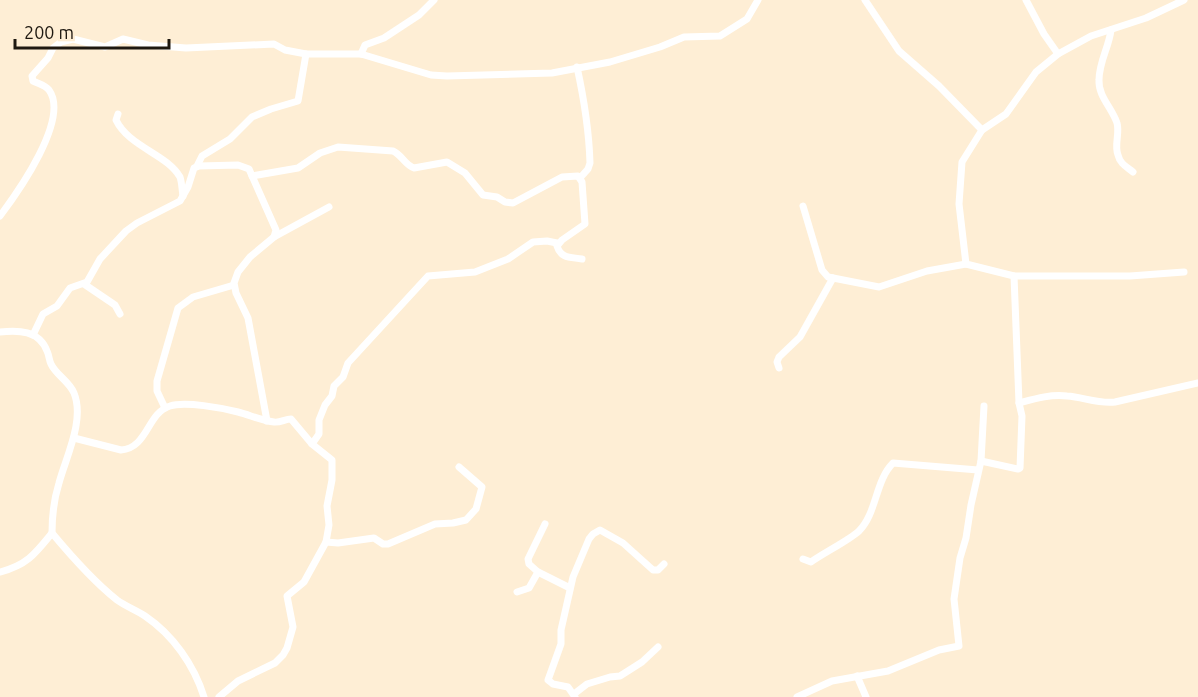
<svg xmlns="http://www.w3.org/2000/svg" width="1198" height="697" viewBox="0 0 1198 697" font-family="Ubuntu,sans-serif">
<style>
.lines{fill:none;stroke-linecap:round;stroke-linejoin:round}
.minor{stroke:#fff;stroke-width:7}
</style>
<rect width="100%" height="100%" fill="#feeed5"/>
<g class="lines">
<g class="minor">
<polyline points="865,0 899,51 939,86 982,130"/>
<polyline points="1026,0 1044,34 1058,54"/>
<path d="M 1111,30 C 1109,47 1099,62 1099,80 C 1098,96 1112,108 1117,123 C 1120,133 1114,145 1118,155 C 1120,164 1127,167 1133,172"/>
<polyline points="361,54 365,45 384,38 419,15 434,0"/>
<path d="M 577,67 C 584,99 589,130 590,163 L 588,169 L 580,178"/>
<path d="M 118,114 L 116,120 C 129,147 167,154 180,177 C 182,183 182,190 183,196"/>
<polyline points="197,166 202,156 230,139 252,117 271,109 298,101 306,54"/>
<path d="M 252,176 L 298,168 L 320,153 L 338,147 L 393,151 C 402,155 405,165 414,168 L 447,162 L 465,173 L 483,195 L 497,197 L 505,202 L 513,203 L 562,177 L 578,176 L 582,182 L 585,224 L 562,240 L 557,246 C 561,259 571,257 582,259"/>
<polyline points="803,206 822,270 828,277 879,287 927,271 966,264"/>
<path d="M 0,216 C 18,192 70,119 49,90 C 45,85 39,84 33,81 L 32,76 L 48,58 L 53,48 L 61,42 L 73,39 L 105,47 L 123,39 L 148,45 L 186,48 L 274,44 L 285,50 L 306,54 L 361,54 L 431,75 L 447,76 L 552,73 L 610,62 L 660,47 L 684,37 L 720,36 L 747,19 L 758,0"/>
<polyline points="274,237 329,207"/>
<polyline points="1014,276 1130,276 1184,272"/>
<polyline points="84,284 115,305 120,314"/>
<path d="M 0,332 C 18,330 39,330 47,351 C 49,355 49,360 51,364 C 56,375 69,381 74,393 C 85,420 66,457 59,483 C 54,499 52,516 52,533 C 72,557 93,581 117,600 C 125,606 136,610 145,616 C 173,635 194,665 204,697"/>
<polyline points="33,335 43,314 57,306 70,288 87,282 100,259 126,231 137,223 180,201 188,187 194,168 199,166 238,165 249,169 276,230 274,237 250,257 238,272 234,283 236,293 248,318 267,421"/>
<polyline points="779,368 777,362 779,357 800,337 833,278"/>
<path d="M 1019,403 C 1034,399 1050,394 1067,396 C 1083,397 1098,404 1115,402 L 1198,383"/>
<polyline points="165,408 157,391 157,381 178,308 193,297 234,285"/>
<path d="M 74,438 L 121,450 C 148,448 147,413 170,406 C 185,401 222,408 238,412 C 250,415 262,421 274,422 C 280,423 285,419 291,419 L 312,444 L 332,460 L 332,480 L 327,506 L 329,525 L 326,542 L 304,582 L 287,596 L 293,627 L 287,648 L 283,655 L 275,663 L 238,681 L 219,697"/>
<polyline points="312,444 319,434 319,420 325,405 332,396 334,386 343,377 348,363 428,276 475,272 508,259 533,242 547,241 557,243"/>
<polyline points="981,461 1018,469 1020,468 1022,416 1019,403 1014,276 966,264 959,204 962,162 982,130 1006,114 1036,72 1058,54 1091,36 1146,18 1184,0"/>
<polyline points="545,524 528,559 529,564 538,572 570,588"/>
<polyline points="326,542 338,543 374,538 383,544 388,544 435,524 453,523 466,520 476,509 482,487 459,467"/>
<path d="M 803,559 L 811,562 C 822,554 851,539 859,531 C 877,513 875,481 893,463 L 978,470"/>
<path d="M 0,572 C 27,565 35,554 52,533"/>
<polyline points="517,592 529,588 538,572"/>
<polyline points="857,676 866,697"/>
<polyline points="574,694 587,684 610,677 620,676 642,662 658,647"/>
<polyline points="575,697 568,687 553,684 548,680 561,644 561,630 573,577 589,539 593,534 600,530 623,543 653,570 658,570 664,564"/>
<polyline points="797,697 832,681 888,671 939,650 959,646 954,599 960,558 966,538 971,505 981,461 984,406"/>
</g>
</g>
<path d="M15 39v9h154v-9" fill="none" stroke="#1e1810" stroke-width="3"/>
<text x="24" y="39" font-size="18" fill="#1e1810" stroke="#feeed5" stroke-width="4.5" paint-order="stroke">200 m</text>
</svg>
